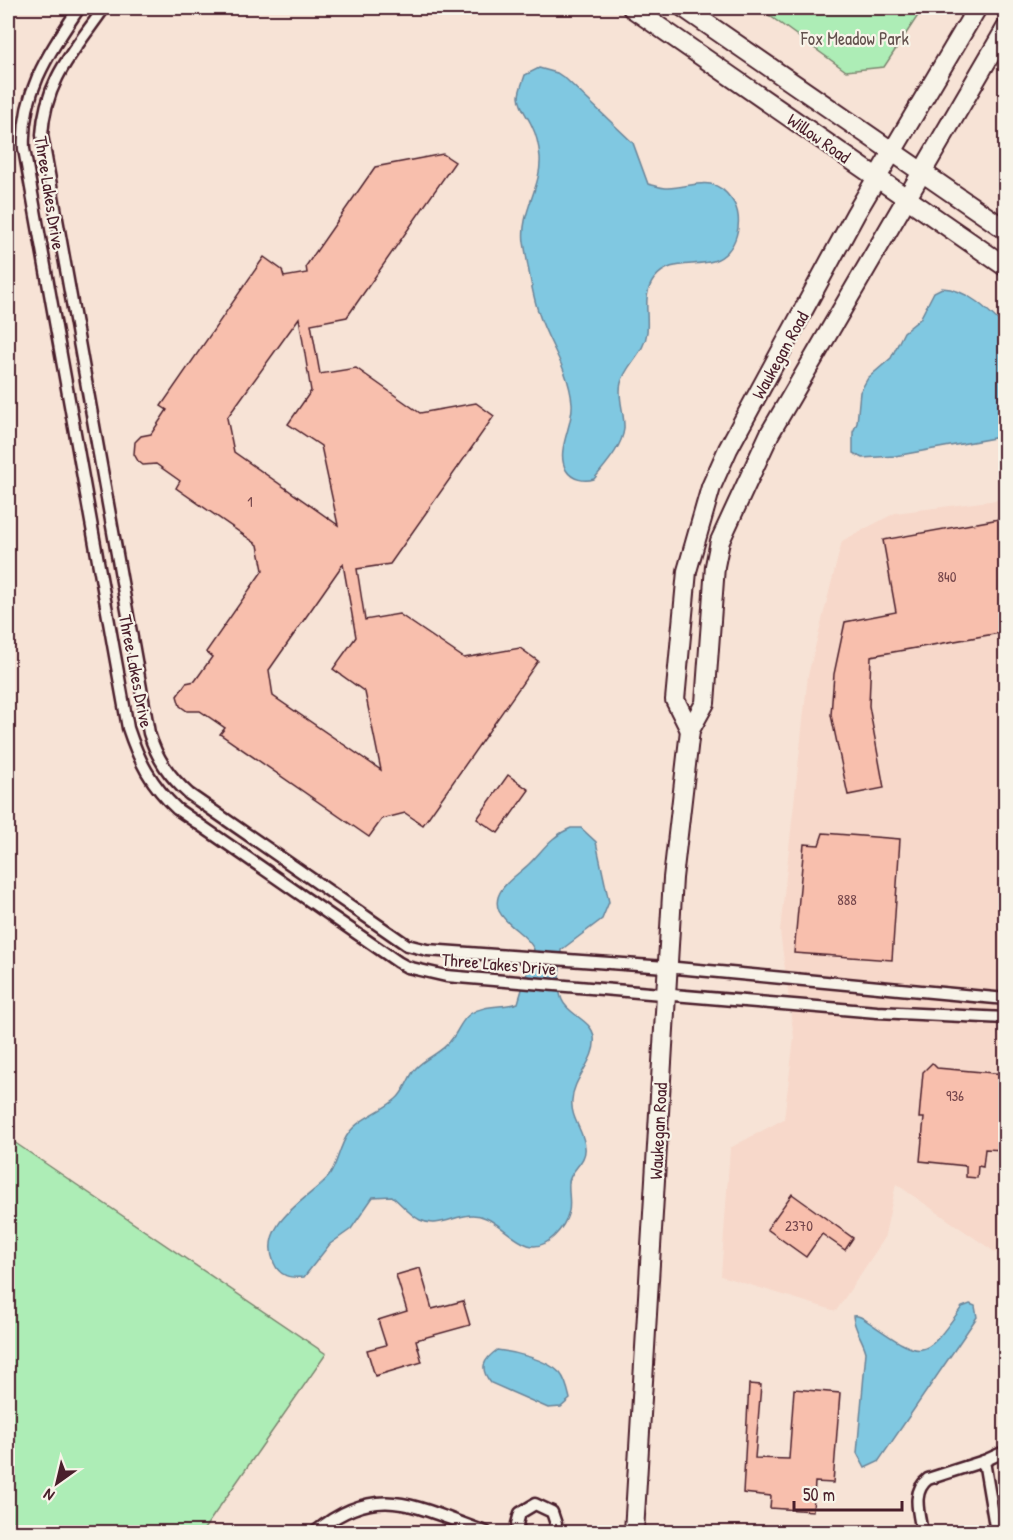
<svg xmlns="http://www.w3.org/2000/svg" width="1013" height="1540" viewBox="0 0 1013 1540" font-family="'Patrick Hand',sans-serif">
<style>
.built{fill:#f7d8ca}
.green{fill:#adedb6;stroke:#7c8670;stroke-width:1.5}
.water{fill:#80c8e1;stroke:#6a8498;stroke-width:1.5}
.building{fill:#f8bfad;stroke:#4a1f2b;stroke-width:1.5;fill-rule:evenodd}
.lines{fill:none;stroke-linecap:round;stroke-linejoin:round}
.minor-casing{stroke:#4a1f2b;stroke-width:15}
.primary-casing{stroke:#4a1f2b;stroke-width:22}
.minor{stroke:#f7f3e8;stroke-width:10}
.primary{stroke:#f7f3e8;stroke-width:18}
.labels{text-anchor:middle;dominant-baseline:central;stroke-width:4.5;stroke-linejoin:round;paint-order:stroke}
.number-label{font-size:15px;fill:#76474c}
.park-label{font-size:18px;fill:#63524e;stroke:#f7f3e8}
.street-label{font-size:18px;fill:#4a1f2b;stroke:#f7f3e8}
</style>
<rect width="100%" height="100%" fill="#f7e3d6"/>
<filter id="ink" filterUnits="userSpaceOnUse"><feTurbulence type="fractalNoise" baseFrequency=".0167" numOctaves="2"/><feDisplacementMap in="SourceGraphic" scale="12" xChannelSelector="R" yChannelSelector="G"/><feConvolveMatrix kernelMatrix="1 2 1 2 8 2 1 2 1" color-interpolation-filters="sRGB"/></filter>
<g filter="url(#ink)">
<polygon class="built" points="1005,499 1005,1259 896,1184 884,1239 836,1311 721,1276 730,1148 784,1119 794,1038 780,931 808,675 842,541 895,513"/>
<g class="green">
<polygon points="759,8 923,8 884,67 846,71"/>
<polygon points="8,1138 326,1354 202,1532 8,1532"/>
</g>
<g class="water">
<path d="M 539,68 L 557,73 L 566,79 L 633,143 L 648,184 C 654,185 660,188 666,188 C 691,189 712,171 732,200 C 746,219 736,255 713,261 C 692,267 669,259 654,279 C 642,295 649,313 647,332 C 645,353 626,364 621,383 C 617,397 625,414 624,429 C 622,447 605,465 594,479 C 585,482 572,480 566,470 C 555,450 574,425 572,403 C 569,369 549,345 539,314 C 531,291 528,265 524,242 C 520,212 542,187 540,157 C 539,147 537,136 532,126 C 528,116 520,109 519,97 C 519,90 523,82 525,75 Z"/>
<path d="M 942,288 C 967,289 988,310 1005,327 L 1005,436 L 895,456 L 862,458 L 853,453 L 853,432 L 857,423 L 860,392 L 868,378 L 891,358 L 904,332 L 920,319 L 934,292 Z"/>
<path d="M 571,828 L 581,828 L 596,842 L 609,902 L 602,919 L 561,950 C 561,964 556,987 562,1000 C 568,1015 592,1020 594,1037 C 597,1060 573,1077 572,1100 C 570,1118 584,1131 585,1147 C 587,1163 569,1170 569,1183 C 568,1192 571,1202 569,1211 C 565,1227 547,1251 528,1245 C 513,1240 500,1224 486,1218 C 462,1207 443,1231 420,1220 C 410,1215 401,1204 392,1196 L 373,1197 L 351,1229 L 330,1244 L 304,1277 C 290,1278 280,1277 274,1263 C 257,1222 311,1198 329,1176 C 338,1163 339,1147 348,1134 C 359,1118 381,1112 396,1099 C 405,1092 408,1077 416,1068 C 426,1057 442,1053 451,1040 C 458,1032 461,1020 470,1014 C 484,1004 503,1008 518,1003 L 534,949 C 526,933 507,927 499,911 C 490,890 517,876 529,864 C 544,849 551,836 571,828 Z"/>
<path d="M 970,1304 L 975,1306 L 977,1317 L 878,1462 L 865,1468 L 857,1453 L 866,1352 C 863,1340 854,1329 853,1316 C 860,1315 864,1319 870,1323 C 925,1361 923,1360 962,1307 Z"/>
<path d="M 497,1350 C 515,1352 548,1360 560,1373 C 566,1380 568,1390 570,1399 L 561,1407 L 548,1408 L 491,1383 C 479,1368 483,1360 497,1350 Z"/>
</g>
<g class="building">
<path d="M 443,154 L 455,162 L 347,317 L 311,324 L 320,374 L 356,368 L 420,413 L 476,403 L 494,416 L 390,564 L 357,569 L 365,620 L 399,614 L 464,658 L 520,648 L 538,661 L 423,825 L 405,813 L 382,819 L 369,837 L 220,734 L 225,728 L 200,711 L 187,711 L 180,706 L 177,696 L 186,683 L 195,681 L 212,657 L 206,652 L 263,570 L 258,545 L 176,488 L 180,481 L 156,464 L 143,465 L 138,461 L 134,454 L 135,442 L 141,436 L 151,434 L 167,410 L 161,406 L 264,257 L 282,270 L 284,277 L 307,273 L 306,266 L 375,167 ZM 299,318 L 311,391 L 288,424 L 321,446 L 338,525 L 234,452 L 227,418 ZM 343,564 L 356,637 L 333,669 L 365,692 L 381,770 L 273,696 L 269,670 Z"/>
<polygon points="1005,518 1005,632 871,656 869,706 884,788 848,795 831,715 834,674 845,622 896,612 883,540"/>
<polygon points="508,775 529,790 498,833 477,819"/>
<polygon points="823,833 900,839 892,960 794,953 804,844 819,845"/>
<polygon points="932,1063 937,1068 1005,1074 1005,1150 985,1149 983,1167 978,1166 977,1178 966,1177 966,1166 920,1161 924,1118 919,1118 923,1072"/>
<polygon points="792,1194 853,1238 845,1250 822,1234 806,1257 767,1229"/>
<polygon points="420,1268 432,1309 463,1301 470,1325 416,1340 422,1362 375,1376 367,1350 386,1345 378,1320 407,1311 396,1275"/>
<polygon points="749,1384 761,1385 755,1458 789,1459 794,1389 840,1393 833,1483 815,1482 813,1511 770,1508 771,1496 743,1493"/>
</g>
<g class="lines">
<defs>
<g id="minor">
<path d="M 79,8 C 49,53 21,92 24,149 L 128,728 C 139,761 151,785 177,809 L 398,962 L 407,967 L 446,976 L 877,1012 L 1006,1018"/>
<path d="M 104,8 C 74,51 45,80 42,135 L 149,733 C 157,759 169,776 189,794 L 407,945 L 427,950 L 666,967 L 1006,999"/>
<polyline points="984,1461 996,1532"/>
<path d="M 315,1532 C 380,1479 418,1509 486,1532"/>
<polyline points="520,1532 517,1524 520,1513 535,1504 552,1512 556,1524 553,1532"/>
<path d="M 922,1532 C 919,1513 911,1492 928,1479 L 984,1461 L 1006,1451"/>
</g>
<g id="primary">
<polyline points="632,8 1006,267"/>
<polyline points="684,8 1006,230"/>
<polyline points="690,730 675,700 687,571 711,487 728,449 856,213 977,8"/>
<polyline points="634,1532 673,878 690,730 705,703 715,566 720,541 770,433 1006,28"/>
</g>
</defs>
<use href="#minor" class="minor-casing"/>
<use href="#primary" class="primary-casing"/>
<use href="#minor" class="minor"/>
<use href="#primary" class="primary"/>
</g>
</g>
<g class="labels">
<g class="number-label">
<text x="250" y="501">1</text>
<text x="947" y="576">840</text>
<text x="847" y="899">888</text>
<text x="955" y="1095">936</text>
<text x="799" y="1225">2370</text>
</g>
<g class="park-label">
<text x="855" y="38">Fox Meadow Park</text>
</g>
<g class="street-label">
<text transform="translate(819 138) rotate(35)">Willow Road</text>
<text transform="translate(50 193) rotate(81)">Three Lakes Drive</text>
<text transform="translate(780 355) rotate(-61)">Waukegan Road</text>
<text transform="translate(136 671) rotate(79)">Three Lakes Drive</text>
<text transform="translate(499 964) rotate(5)">Three Lakes Drive</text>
<text transform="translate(658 1131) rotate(-87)">Waukegan Road</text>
</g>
</g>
<rect width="1013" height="1540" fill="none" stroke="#f7f3e8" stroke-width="30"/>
<rect x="15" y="15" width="983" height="1510" fill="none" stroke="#4a1f2b" stroke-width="2" filter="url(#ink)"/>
<g transform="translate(57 1483) rotate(214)" stroke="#f7f3e8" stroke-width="4.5" paint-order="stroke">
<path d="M0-4.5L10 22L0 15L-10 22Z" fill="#4a1f2b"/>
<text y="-9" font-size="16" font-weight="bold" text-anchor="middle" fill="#4a1f2b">N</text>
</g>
<path d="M794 1501v9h108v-9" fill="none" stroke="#4a1f2b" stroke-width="3"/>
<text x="803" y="1501" font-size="18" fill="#4a1f2b" stroke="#f7f3e8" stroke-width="4.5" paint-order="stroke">50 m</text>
</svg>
